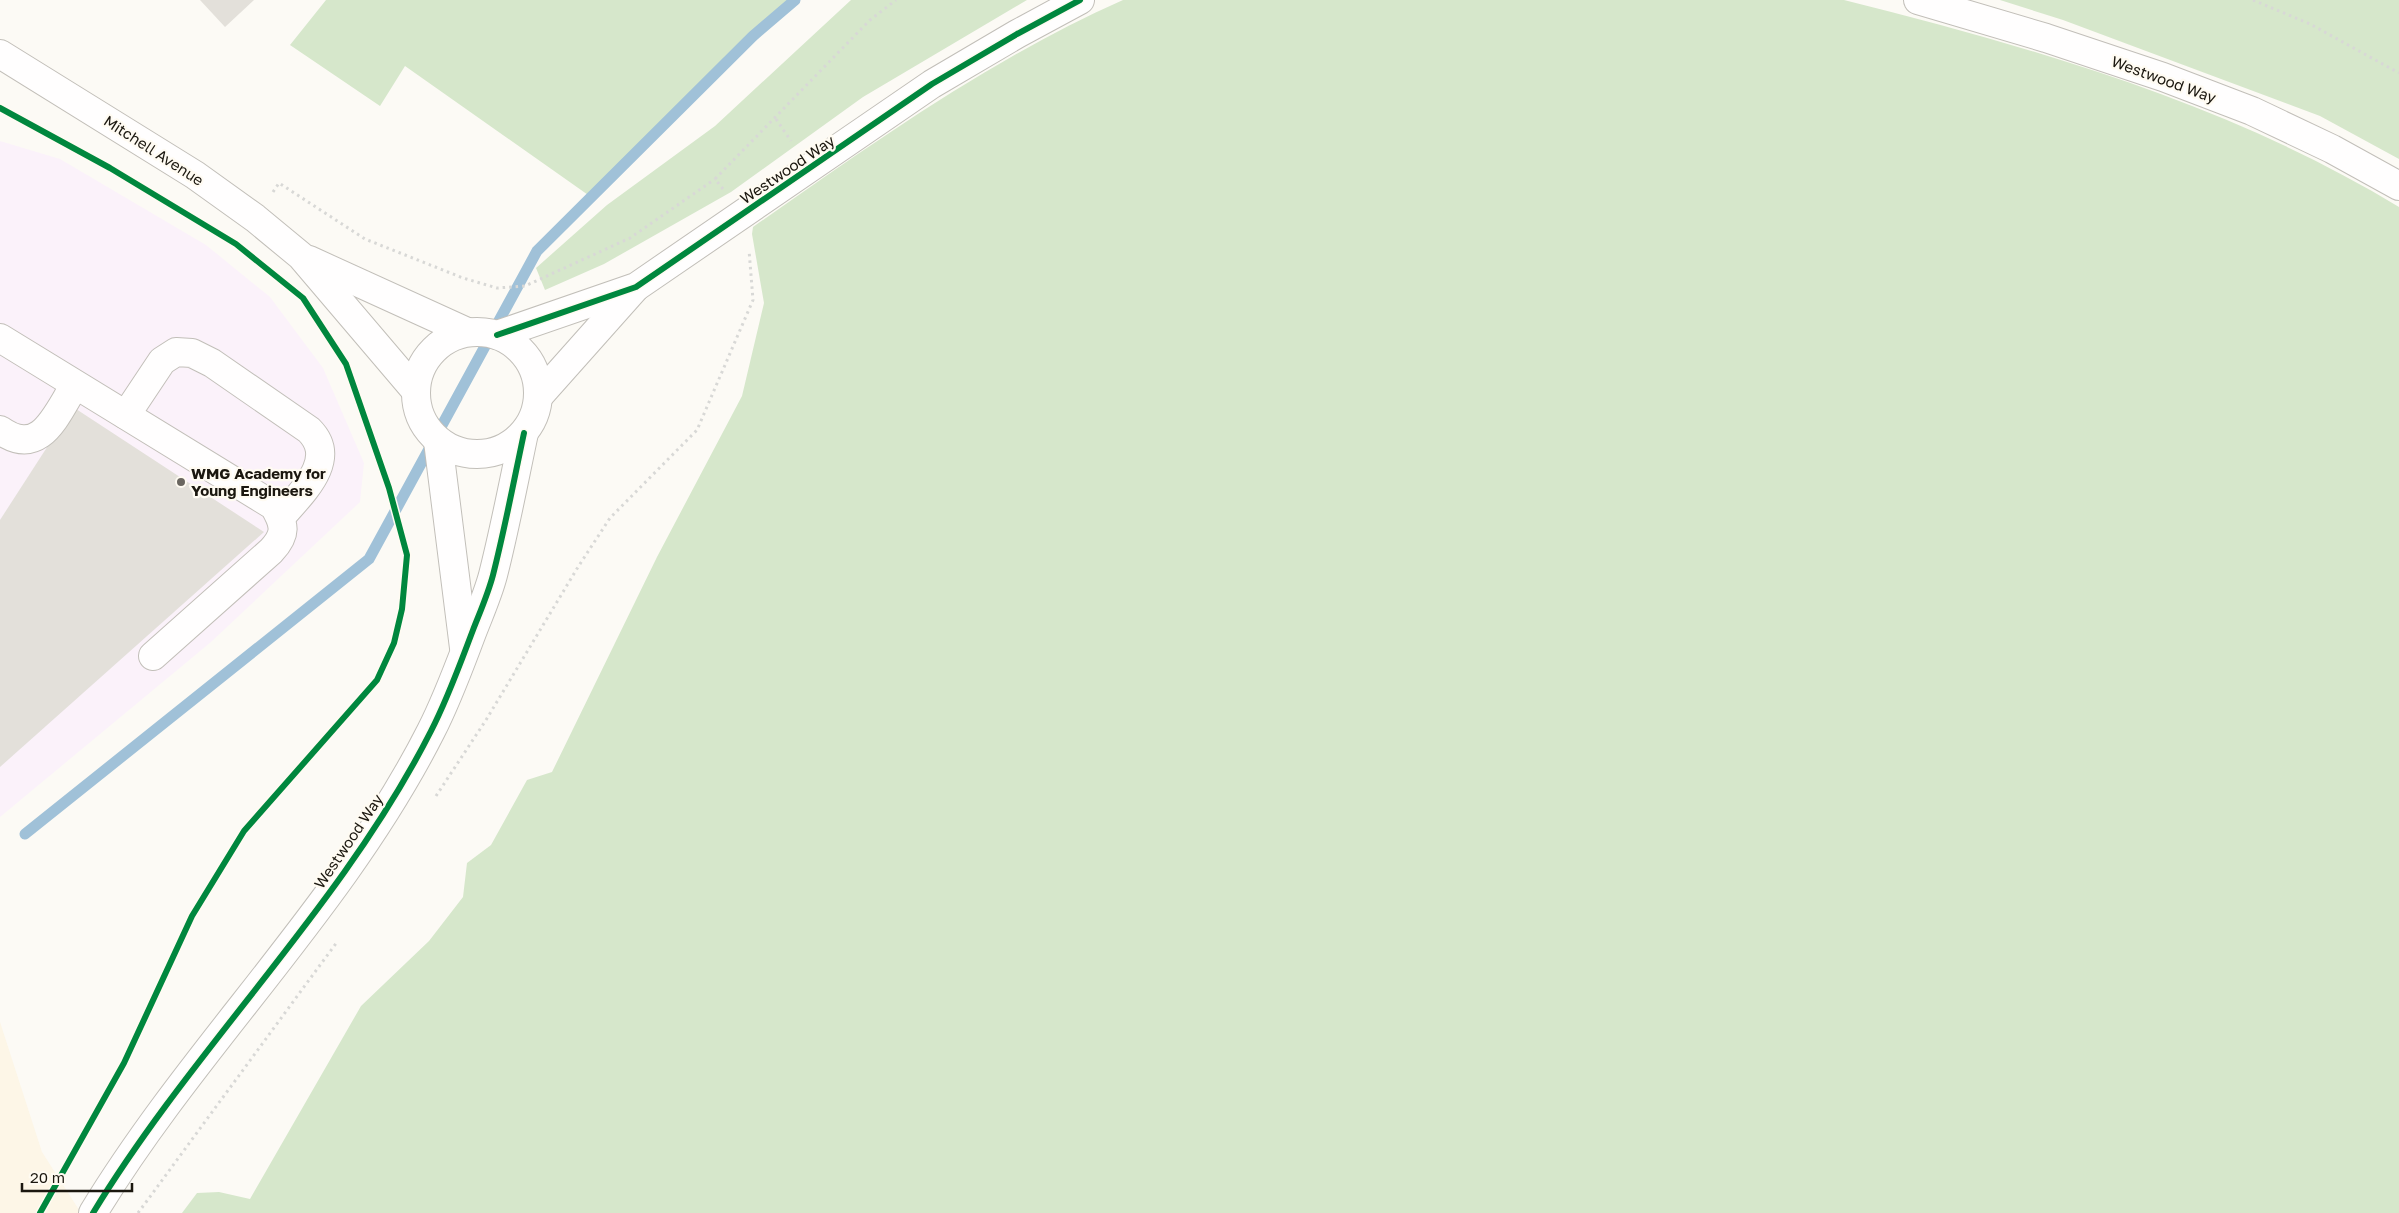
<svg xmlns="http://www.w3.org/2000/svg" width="2399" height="1213" viewBox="0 0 2399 1213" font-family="'Golos Text',sans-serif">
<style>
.built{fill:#fdf6e7}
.education{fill:#fbf2fa}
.green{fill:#d6e7cb}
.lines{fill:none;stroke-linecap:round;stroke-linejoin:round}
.stream{stroke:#a0c1d8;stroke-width:11}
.building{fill:#e3e0da}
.minor-casing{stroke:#c2bfb9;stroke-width:30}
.path{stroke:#d8d8d6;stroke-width:3;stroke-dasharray:2.5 4;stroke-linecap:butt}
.minor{stroke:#fffefe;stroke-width:28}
.cycleway-casing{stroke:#fffbf2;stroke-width:9}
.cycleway{stroke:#00873e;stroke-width:6}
.poi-dot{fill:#6a6660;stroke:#fffbf2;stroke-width:2}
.labels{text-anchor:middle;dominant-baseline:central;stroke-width:4.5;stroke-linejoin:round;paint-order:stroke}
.street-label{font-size:15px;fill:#1b170f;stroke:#fffbf2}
.poi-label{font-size:15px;font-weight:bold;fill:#1b170f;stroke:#fffbf2;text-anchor:start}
</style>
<rect width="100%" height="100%" fill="#fcfaf5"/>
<polygon class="built" points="0,1022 42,1152 81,1213 0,1213"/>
<polygon class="education" points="0,141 60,159 206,245 270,297 323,368 364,463 360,502 211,642 0,817"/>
<g class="green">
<polygon points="326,0 795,0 753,36 591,197 405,66 380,106 290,45"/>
<polygon points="851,0 1027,0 863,97 731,192 604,264 545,290 536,268 607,205 715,126"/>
<path d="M 1123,0 L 1844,0 C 2033,47 2232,105 2399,207 L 2399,1213 L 182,1213 L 197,1193 L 219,1192 L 250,1199 L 361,1006 L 429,941 L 463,897 L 467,863 L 491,845 L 527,780 L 552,772 L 657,557 L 742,396 L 764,303 L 752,234 L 753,227 C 872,144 990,59 1123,0 Z"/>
<polygon points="2000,0 2399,0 2399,159 2320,116 2063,20"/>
</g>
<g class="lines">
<polyline class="stream" points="25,834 369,559 537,251 753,36 795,0"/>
</g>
<g class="building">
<polygon points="200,0 254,0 225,27"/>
<polygon points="73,407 264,532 0,767 0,520"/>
</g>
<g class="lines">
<defs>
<g id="minor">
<polyline points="1918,0 2046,38 2163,77 2252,111 2332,149 2399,186"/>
<polyline points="0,54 195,175 255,218 301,256 415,390"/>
<polyline points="309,260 467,332"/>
<circle cx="477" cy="393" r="61"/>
<polyline points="497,335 636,287 932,84 1017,34 1080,0"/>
<path d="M 0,338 L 274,506 C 285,525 287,534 271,551 L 153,656"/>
<polyline points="538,397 635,288"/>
<path d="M 126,415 L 162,361 L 176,352 L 192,353 L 212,363 L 309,430 C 339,460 301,493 281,517"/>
<path d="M 0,430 C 41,459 56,414 75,385"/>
<polyline points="438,441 464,648"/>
<path d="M 93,1213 C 195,1045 342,907 431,731 C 448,698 460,664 473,630 C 480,612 488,594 493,575 C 505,528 514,480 524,433"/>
</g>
</defs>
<use href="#minor" class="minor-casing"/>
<g class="path">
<polyline points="2253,0 2310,24 2399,73"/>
<polyline points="776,119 791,141"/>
<polyline points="723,189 715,179 870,20 896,0"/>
<polyline points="273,192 279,183 365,239 463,278 497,288 525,286 630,238 715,179"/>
<polyline points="436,796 486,720 578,567 610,518 697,430 753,300 749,250"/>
<polyline points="138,1213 337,942"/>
</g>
<use href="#minor" class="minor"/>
<defs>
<g id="cycleway">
<polyline points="0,108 110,168 236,244 303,298 346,364 389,488 407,555 402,609 394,643 377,680 244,831 192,916 124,1063 40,1213"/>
<polyline points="497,335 636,287 932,84 1017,34 1080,0"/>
<path d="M 93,1213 C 195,1045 342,907 431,731 C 448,698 460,664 473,630 C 480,612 488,594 493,575 C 505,528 514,480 524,433"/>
</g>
</defs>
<use href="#cycleway" class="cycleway-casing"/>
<use href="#cycleway" class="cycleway"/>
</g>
<circle class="poi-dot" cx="181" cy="482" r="5"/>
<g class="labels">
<g class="street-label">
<text transform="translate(2164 79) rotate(20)">Westwood Way</text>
<text transform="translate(154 150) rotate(33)">Mitchell Avenue</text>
<text transform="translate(787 169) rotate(-34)">Westwood Way</text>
<text transform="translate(348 841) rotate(-56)">Westwood Way</text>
</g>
<g class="poi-label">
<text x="191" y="473">WMG Academy for<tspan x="191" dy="17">Young Engineers</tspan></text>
</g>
</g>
<path d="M22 1183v8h110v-8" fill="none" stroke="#1b170f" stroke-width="2.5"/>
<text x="30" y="1183" font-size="15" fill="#1b170f" stroke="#fffbf2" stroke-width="4" paint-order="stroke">20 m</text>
</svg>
